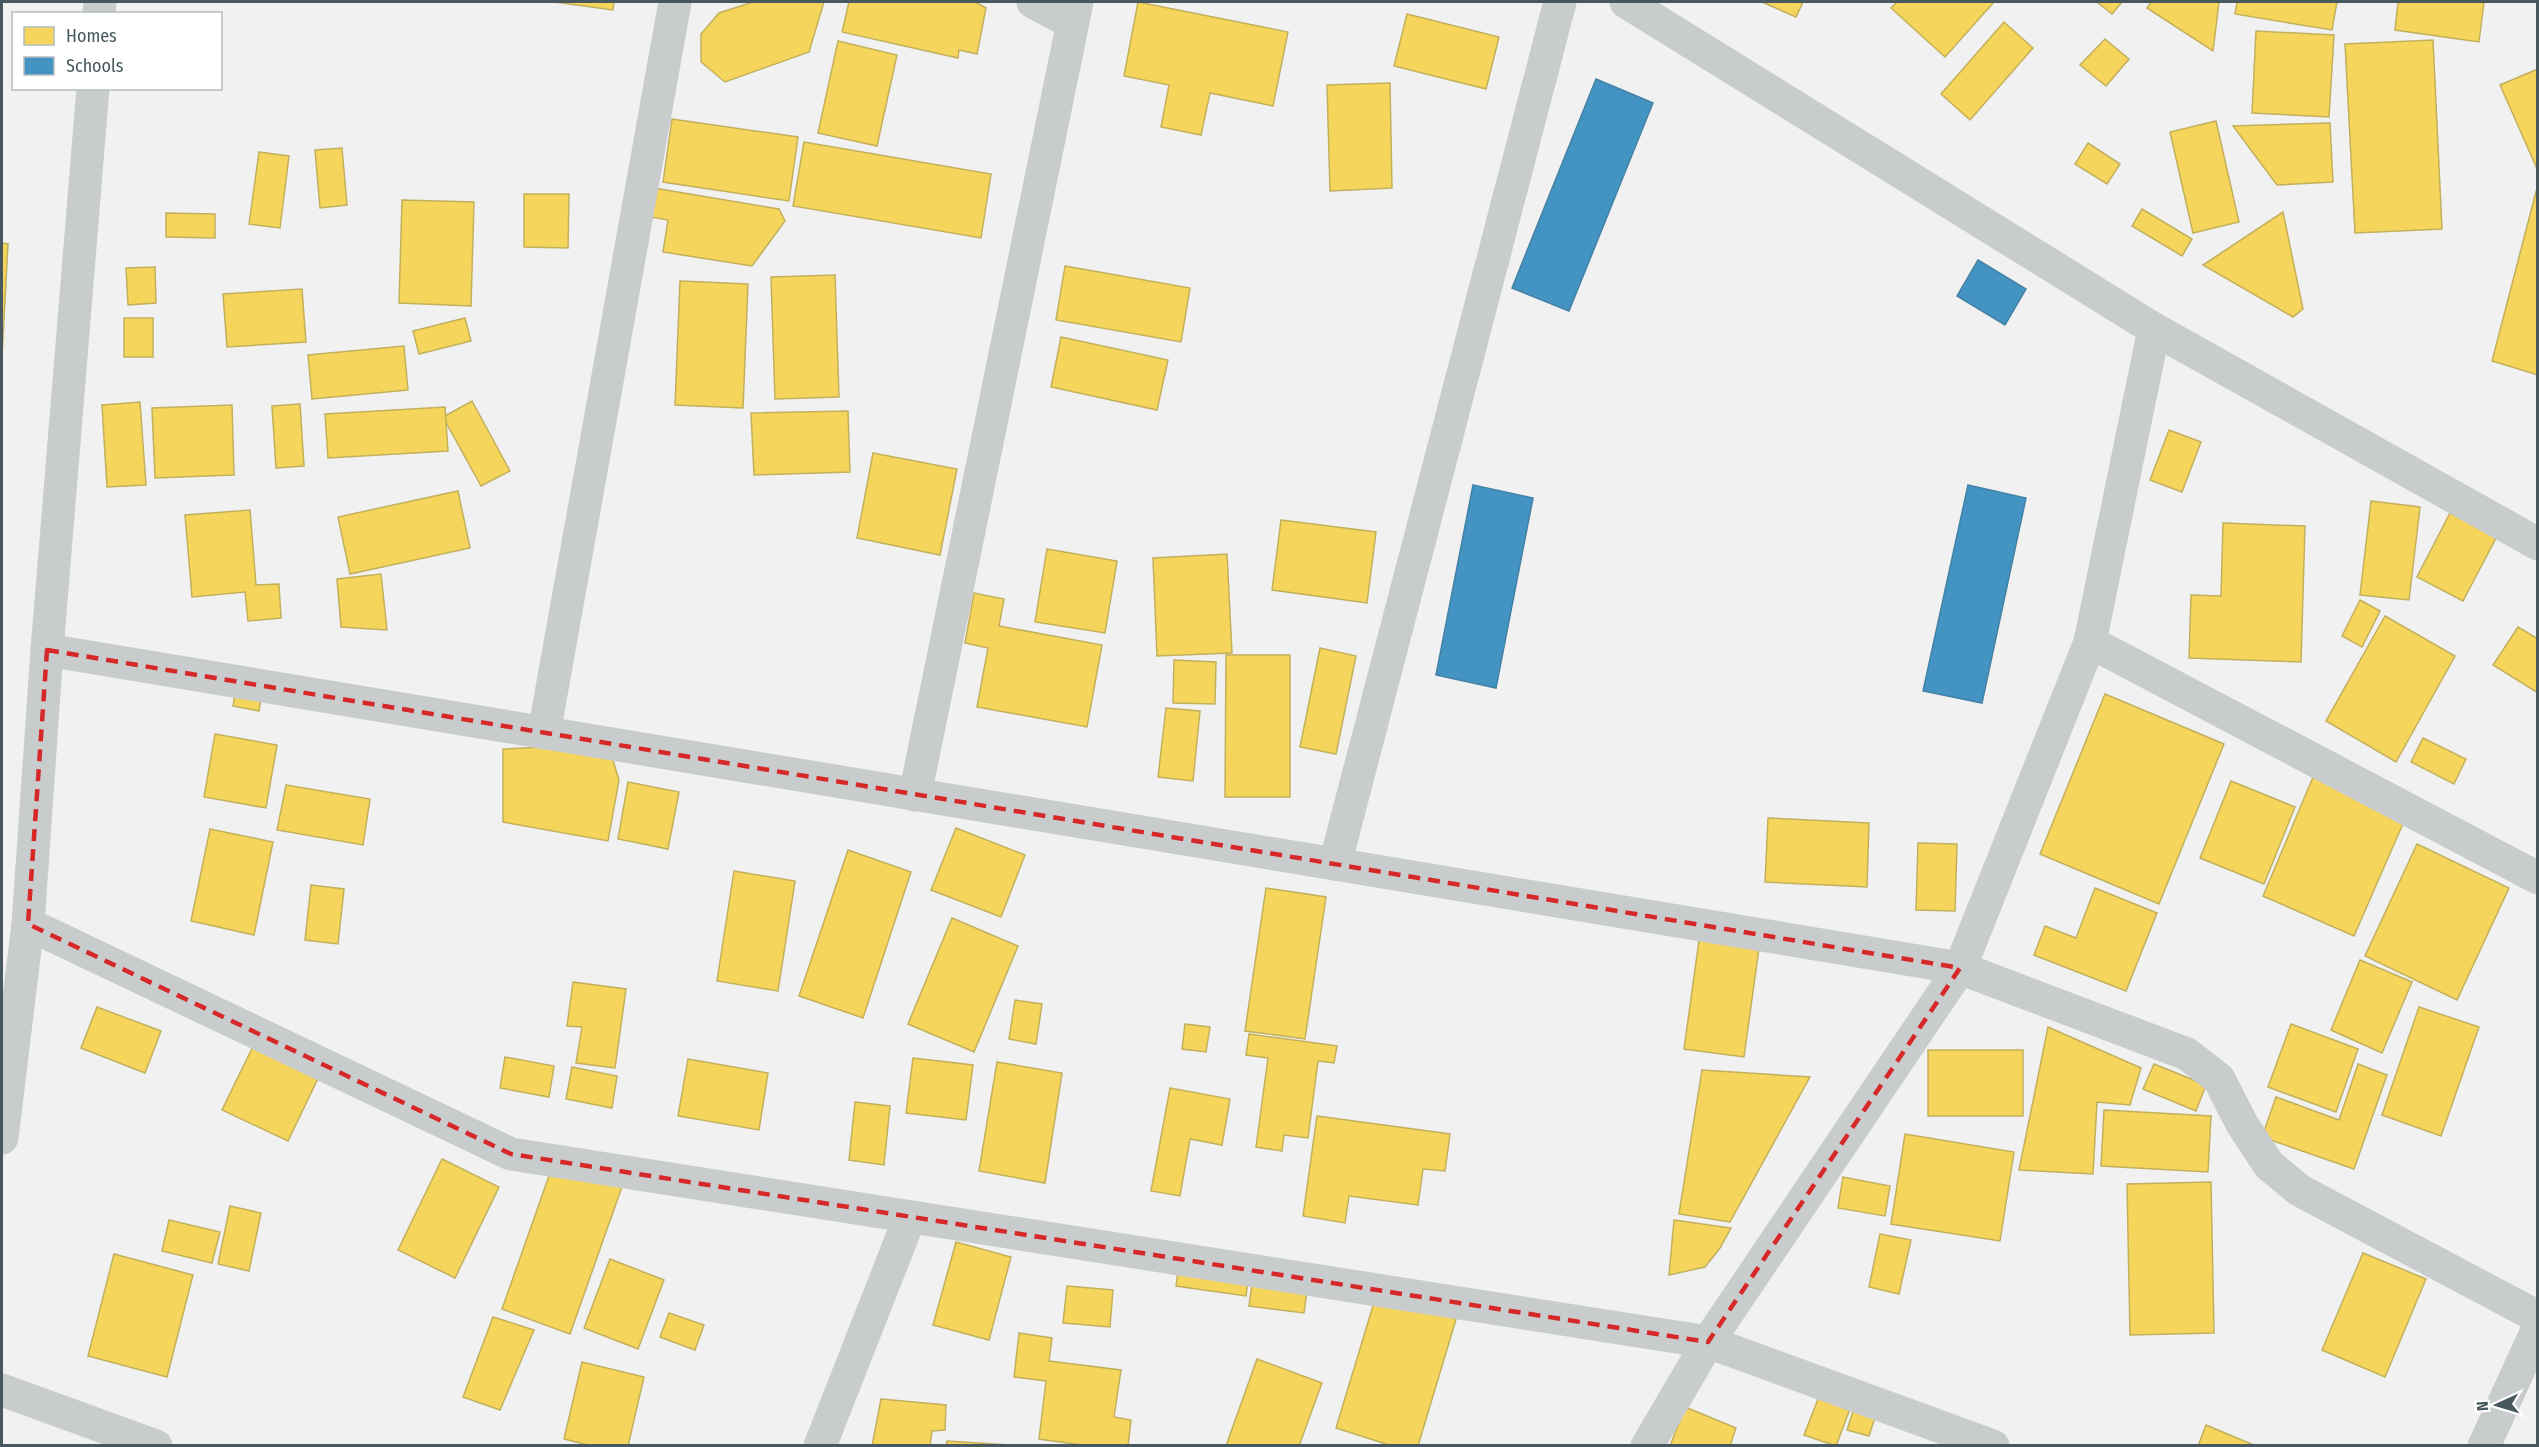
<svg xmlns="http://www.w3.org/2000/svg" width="2539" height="1447" viewBox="0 0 2539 1447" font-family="'Fira Sans Condensed',sans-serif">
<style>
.homes{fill:#f6d55c;stroke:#c2b05d;stroke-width:1.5}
.schools{fill:#4393c3;stroke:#4482a5;stroke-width:1.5}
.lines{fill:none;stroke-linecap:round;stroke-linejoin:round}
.minor{stroke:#c8cccd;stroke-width:33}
.marked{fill:none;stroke:#d62828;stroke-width:4.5;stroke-dasharray:12 8;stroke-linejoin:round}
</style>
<rect width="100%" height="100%" fill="#f1f1f1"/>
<g class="homes">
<polygon points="554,2 614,2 613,10"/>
<polygon points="753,2 824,2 809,52 725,82 701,62 701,34 719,13"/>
<polygon points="849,2 975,2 986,8 977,54 959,50 958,58 842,32"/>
<polygon points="1138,2 1288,32 1273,106 1210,93 1201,135 1161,127 1169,85 1124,76"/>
<polygon points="1762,2 1803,2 1796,17"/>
<polygon points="1897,2 1994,2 1945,57 1891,8"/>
<polygon points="2097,2 2122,2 2112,14"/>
<polygon points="2151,2 2219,2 2213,51 2147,8"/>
<polygon points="2237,2 2337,2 2332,30 2235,14"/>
<polygon points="2398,2 2484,2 2479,42 2395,30"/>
<polygon points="1407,14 1499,37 1486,89 1394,66"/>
<polygon points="2004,22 2033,48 1970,120 1941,94"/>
<polygon points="2256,31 2334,35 2329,117 2252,113"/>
<polygon points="2105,39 2129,59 2106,86 2080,65"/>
<polygon points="2433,40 2442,229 2355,233 2345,44"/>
<polygon points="838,41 897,55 877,146 818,133"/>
<polygon points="2538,69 2538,171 2500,85"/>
<polygon points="1390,83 1392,188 1330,191 1327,85"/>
<polygon points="672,119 798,137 789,201 663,182"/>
<polygon points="2216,121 2239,222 2193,233 2170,132"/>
<polygon points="2330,123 2333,182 2277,185 2233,126"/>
<polygon points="804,142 991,174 981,238 793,206"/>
<polygon points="2088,143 2120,164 2107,184 2075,164"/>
<polygon points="342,148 347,205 320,208 315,150"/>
<polygon points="259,152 289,156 280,228 249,224"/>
<polygon points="2538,184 2538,375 2492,361"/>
<polygon points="648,187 779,209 785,221 752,266 663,252 668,220 644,216"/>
<polygon points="524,194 569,194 568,248 524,247"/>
<polygon points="402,200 474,202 471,306 399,303"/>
<polygon points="2142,209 2192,239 2182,256 2132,226"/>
<polygon points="2283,212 2303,309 2293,317 2203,265"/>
<polygon points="166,213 215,214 215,238 166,237"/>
<polygon points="2,243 8,244 2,357"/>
<polygon points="1065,266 1190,288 1181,342 1056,320"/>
<polygon points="155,267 156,303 128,305 126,268"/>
<polygon points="835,275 839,397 775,399 771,277"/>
<polygon points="680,281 748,284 743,408 675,405"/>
<polygon points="302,289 306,342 227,347 223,294"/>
<rect x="124" y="318" width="29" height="39"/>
<polygon points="465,318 471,341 419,354 413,331"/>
<polygon points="1061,337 1168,360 1157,410 1051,387"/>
<polygon points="404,346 408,390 312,399 308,355"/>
<polygon points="472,401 510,471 481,486 443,417"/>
<polygon points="140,402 146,485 107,487 102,405"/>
<polygon points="300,404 304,466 276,468 272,406"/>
<polygon points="232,405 234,475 155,478 152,408"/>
<polygon points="445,407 448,451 328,458 325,414"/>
<polygon points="848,411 850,472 754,475 751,413"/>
<polygon points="2169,430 2201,442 2182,492 2150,480"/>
<polygon points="873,453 957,469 940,555 857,538"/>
<polygon points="458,491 470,548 350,574 338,517"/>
<polygon points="2371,501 2420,507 2409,600 2360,595"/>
<polygon points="250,510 256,585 279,584 281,618 248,621 245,592 192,597 185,515"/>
<polygon points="2450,513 2496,538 2463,601 2417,577"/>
<polygon points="1281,520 1376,532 1367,603 1272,590"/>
<polygon points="2223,523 2305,526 2301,662 2189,658 2191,595 2221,596"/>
<polygon points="1047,549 1117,561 1105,633 1035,622"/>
<polygon points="1227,554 1232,653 1157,656 1153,558"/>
<polygon points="381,574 387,630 341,627 337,579"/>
<polygon points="974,593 1004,599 999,626 1102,645 1087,727 977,707 988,648 965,643"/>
<polygon points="2360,600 2380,611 2362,647 2342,636"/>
<polygon points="2385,616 2455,656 2396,762 2326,721"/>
<polygon points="2518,627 2538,639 2538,693 2493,665"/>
<polygon points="1320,648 1356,656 1336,754 1300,747"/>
<polygon points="1226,655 1290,655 1290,797 1225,797"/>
<polygon points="1174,660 1216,662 1215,704 1173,703"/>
<polygon points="239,669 265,673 259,711 233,706"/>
<polygon points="2105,694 2224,744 2159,904 2040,854"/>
<polygon points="1166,708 1200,711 1193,781 1158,777"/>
<polygon points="215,734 277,745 266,808 204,797"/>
<polygon points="2423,738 2466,759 2454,784 2411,762"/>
<polygon points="608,744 619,780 608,841 503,822 503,749"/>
<polygon points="2316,770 2409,810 2354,936 2263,896"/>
<polygon points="2231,781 2295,807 2264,884 2200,858"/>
<polygon points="628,782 679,792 668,849 618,839"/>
<polygon points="286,785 370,799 363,845 277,830"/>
<polygon points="1768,818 1869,823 1867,887 1765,882"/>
<polygon points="956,828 1025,855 1001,917 931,890"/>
<polygon points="210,829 273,842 254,935 191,921"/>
<polygon points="1918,843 1957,844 1955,911 1916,910"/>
<polygon points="2417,844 2509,888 2457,1000 2365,956"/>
<polygon points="848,850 911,872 863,1018 799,996"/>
<polygon points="734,871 795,881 778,991 717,981"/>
<polygon points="311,885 344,889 338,944 305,940"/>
<polygon points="1266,888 1326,897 1305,1039 1245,1031"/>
<polygon points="2095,888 2157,913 2126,991 2034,955 2045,926 2076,938"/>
<polygon points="952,918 1018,946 974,1052 908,1024"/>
<polygon points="1700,933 1760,941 1744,1057 1684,1049"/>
<polygon points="2360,960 2412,982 2382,1053 2331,1030"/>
<polygon points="573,982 626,989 615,1068 576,1063 582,1027 567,1026"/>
<polygon points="1015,1000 1042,1004 1036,1044 1009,1039"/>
<polygon points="97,1007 161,1031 145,1073 81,1048"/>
<polygon points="2419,1007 2479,1027 2441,1136 2382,1115"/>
<polygon points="1185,1024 1210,1027 1206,1052 1182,1049"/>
<polygon points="2291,1024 2358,1049 2336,1112 2268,1087"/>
<polygon points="2048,1027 2141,1068 2130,1105 2097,1102 2093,1174 2019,1170"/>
<polygon points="1249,1034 1337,1046 1334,1063 1318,1061 1308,1138 1284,1135 1282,1151 1256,1147 1268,1058 1246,1055"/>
<polygon points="258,1036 323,1068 288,1141 222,1110"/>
<rect x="1928" y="1050" width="95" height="66"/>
<polygon points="505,1057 554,1066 549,1097 500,1088"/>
<polygon points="913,1058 973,1065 966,1120 906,1113"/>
<polygon points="688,1059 768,1073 759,1130 678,1116"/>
<polygon points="997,1062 1062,1073 1045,1183 979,1171"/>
<polygon points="2154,1064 2206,1085 2196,1111 2143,1089"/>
<polygon points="2358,1064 2387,1075 2354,1169 2262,1137 2276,1097 2339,1120"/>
<polygon points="572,1067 617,1076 612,1108 566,1099"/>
<polygon points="1702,1070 1810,1077 1730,1222 1679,1214"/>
<polygon points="1170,1088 1230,1099 1222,1145 1190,1139 1180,1196 1151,1191"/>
<polygon points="855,1102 890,1106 884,1165 849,1160"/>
<polygon points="2104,1110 2211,1116 2208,1172 2101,1166"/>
<polygon points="1317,1116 1450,1134 1445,1171 1423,1169 1418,1205 1349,1196 1345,1223 1303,1216"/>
<polygon points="1905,1134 2014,1152 2000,1241 1891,1224"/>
<polygon points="442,1159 499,1187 455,1278 398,1250"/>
<polygon points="555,1159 623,1184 570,1334 502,1309"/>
<polygon points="1843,1177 1890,1186 1885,1216 1838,1208"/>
<polygon points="2211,1182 2214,1333 2130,1335 2127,1184"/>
<polygon points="230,1206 261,1213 249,1271 218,1264"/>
<polygon points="169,1220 220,1232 212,1263 162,1251"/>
<polygon points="1674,1220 1731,1228 1720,1248 1705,1267 1669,1275"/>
<polygon points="1880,1234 1911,1240 1899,1294 1869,1287"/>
<polygon points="956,1242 1011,1257 989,1340 933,1325"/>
<polygon points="2363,1253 2426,1279 2385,1377 2322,1350"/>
<polygon points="114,1254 193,1275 167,1377 88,1356"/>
<polygon points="610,1259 664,1280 638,1349 584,1328"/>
<polygon points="1179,1264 1249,1274 1246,1296 1176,1286"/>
<polygon points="1253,1276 1308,1283 1304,1313 1249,1306"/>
<polygon points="1067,1286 1113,1290 1110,1327 1063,1323"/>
<polygon points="1375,1299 1457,1316 1418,1446 1392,1446 1336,1428"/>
<polygon points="669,1313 704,1325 695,1350 660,1337"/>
<polygon points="493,1317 534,1330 500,1410 463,1397"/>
<polygon points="1019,1333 1052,1338 1049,1361 1121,1370 1114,1417 1131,1420 1128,1446 1089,1446 1039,1439 1046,1381 1014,1377"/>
<polygon points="1257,1359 1322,1383 1299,1446 1226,1446"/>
<polygon points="582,1362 644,1377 628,1446 592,1446 564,1439"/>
<polygon points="1822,1389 1853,1401 1836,1446 1804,1435"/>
<polygon points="881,1399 946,1405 945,1430 932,1431 930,1446 872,1446"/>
<polygon points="1857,1399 1879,1405 1869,1436 1847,1430"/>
<polygon points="1685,1407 1736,1428 1730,1446 1670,1446"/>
<polygon points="2206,1425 2256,1446 2198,1446"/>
<polygon points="947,1441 1027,1446 946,1446"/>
</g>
<g class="schools">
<polygon points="1596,79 1653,103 1569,311 1512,288"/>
<polygon points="1978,260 2026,289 2005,325 1957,296"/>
<polygon points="1473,485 1533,498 1496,688 1436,675"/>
<polygon points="1968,485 2026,498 1982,703 1923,691"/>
</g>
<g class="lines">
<g class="minor">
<polyline points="1033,2 1072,23"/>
<polyline points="1626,2 2154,329 2538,544"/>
<polyline points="99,14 100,2"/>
<polyline points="2090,642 2538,878"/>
<polyline points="47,650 1960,968 2187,1054 2219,1079 2242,1124 2269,1165 2299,1190 2538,1317"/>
<polyline points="544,733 675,2"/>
<polyline points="915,795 1077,2"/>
<polyline points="1335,864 1560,2"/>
<polyline points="28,924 511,1154 1708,1342 1993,1446"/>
<polyline points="2,1138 28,924 47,650 93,88"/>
<polyline points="2,1390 156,1446"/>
<polyline points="820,1446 910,1217"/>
<polyline points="1647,1446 1708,1342 1960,968 2090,642 2154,329"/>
<polyline points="2484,1446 2538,1328"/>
</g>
</g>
<path class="marked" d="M 47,650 L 1960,968 L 1708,1342 L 511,1154 L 28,924 Z"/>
<rect width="2539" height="1447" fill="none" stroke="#47595e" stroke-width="6"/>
<rect x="12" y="12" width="210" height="78" fill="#ffffff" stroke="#b5bdbf" stroke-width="1.5"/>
<rect x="24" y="27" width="30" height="18" fill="#f6d55c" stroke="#b5bdbf" stroke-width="1.5"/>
<text x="66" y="42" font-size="18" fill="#47595e">Homes</text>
<rect x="24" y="57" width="30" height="18" fill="#4393c3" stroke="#b5bdbf" stroke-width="1.5"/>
<text x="66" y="72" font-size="18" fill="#47595e">Schools</text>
<g transform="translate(2497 1405) rotate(266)" stroke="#ffffff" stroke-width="4.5" paint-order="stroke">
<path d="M0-4.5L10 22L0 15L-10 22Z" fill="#47595e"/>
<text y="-9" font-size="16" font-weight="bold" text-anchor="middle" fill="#47595e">N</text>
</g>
</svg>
